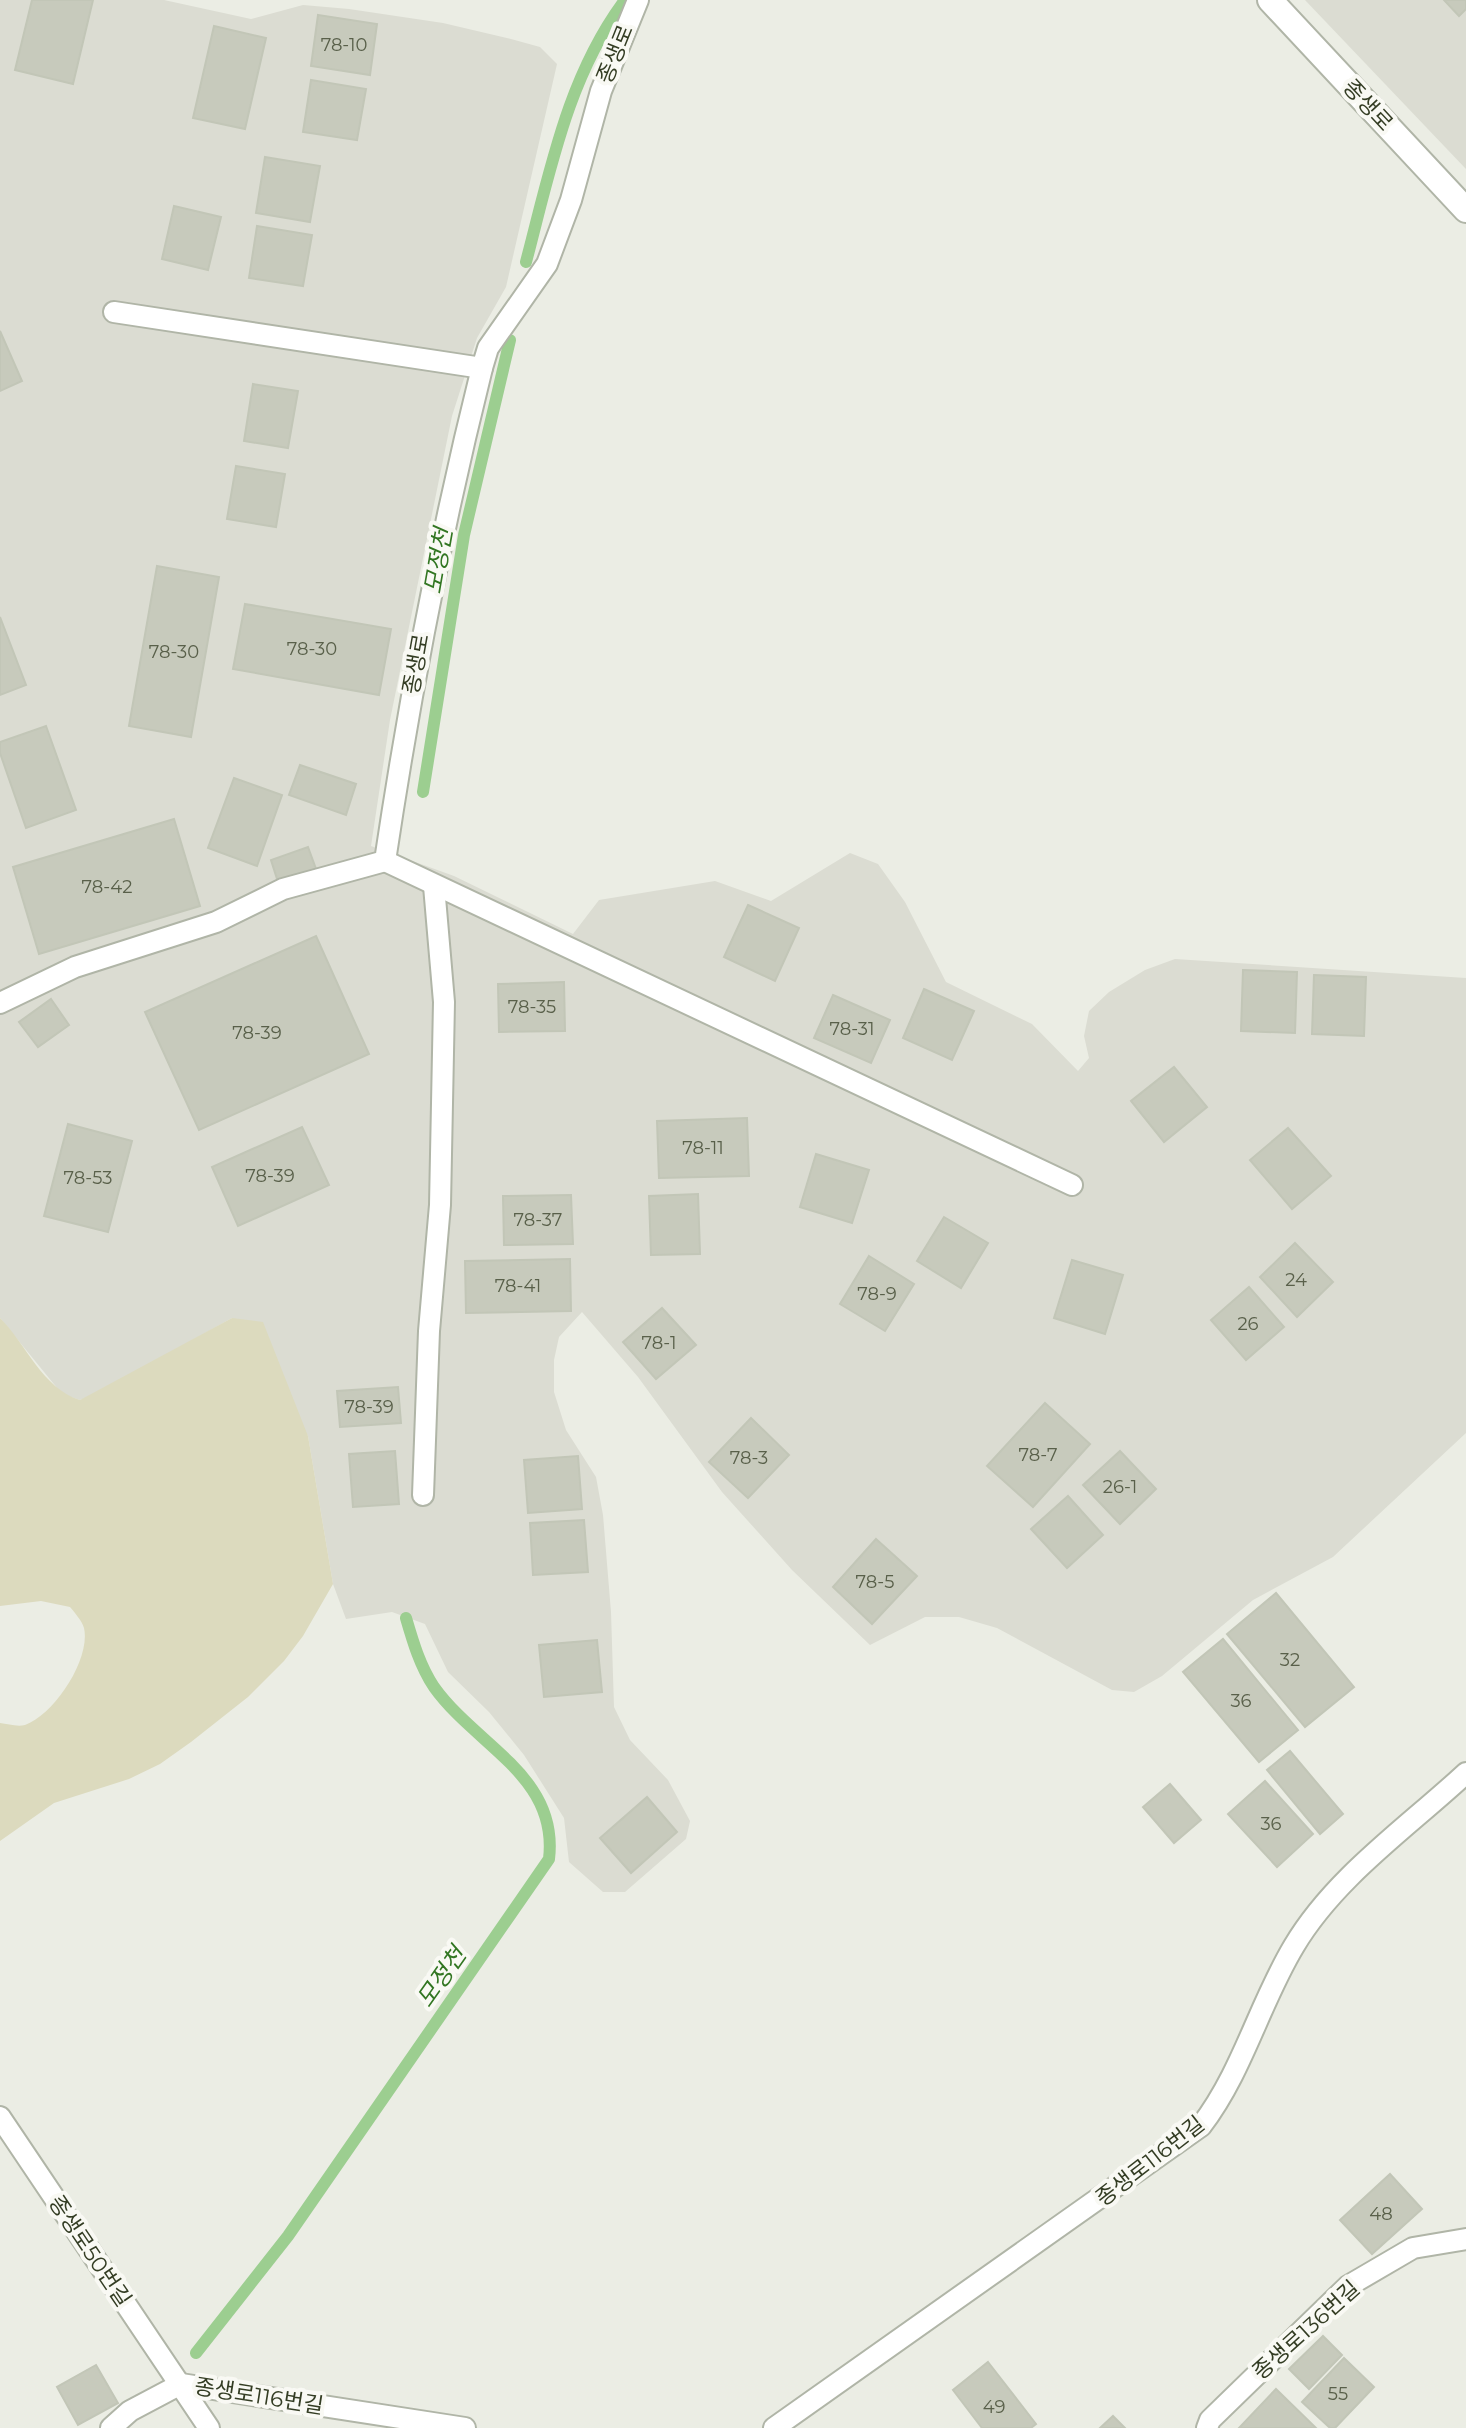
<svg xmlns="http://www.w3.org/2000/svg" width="1466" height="2428" viewBox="0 0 1466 2428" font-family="Montserrat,'Noto Sans KR',sans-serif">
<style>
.built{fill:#dbdcd2}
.green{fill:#dcdabe}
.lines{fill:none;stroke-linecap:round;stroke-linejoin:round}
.stream{stroke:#9cce90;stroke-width:12}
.building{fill:#c7cabc;stroke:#c2c6b7;stroke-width:2}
.lane-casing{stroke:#b0b5a7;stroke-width:24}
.street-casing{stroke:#b0b5a7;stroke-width:28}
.lane{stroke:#fff;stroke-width:20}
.street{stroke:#fff;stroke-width:24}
.labels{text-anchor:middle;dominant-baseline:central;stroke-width:8;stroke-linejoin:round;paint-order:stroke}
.number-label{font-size:18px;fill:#59604a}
.street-label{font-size:22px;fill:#343d24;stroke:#f9f9f4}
.water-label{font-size:24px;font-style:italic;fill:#327622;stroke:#f9f9f4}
</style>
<rect width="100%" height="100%" fill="#ebede4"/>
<g class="built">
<polygon points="0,0 164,0 251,19 303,5 349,9 443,23 511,39 540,47 557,64 506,287 477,338 452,416 390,720 371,846 454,876 573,934 599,900 715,881 771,901 850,853 878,864 905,902 946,982 1032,1024 1078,1071 1089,1058 1084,1036 1089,1011 1109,992 1145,970 1175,959 1466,978 1466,1433 1333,1557 1253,1600 1162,1676 1134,1692 1112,1690 997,1628 959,1617 925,1617 870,1645 792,1570 722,1492 638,1377 582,1312 559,1337 554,1360 554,1392 566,1430 596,1477 603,1515 611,1612 614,1707 630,1740 668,1780 690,1821 686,1839 625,1892 603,1892 569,1862 564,1818 524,1755 489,1712 448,1672 425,1624 392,1612 346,1619 333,1584 308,1436 232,1318 96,1394 80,1400 62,1394 0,1318"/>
<polygon points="1305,0 1466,0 1466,169"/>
</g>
<path class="green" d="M 0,1318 C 27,1345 42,1388 80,1400 L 232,1318 L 263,1322 L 308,1436 L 333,1584 L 303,1636 L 284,1661 L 248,1697 L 191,1742 L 160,1764 L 129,1779 L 54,1803 L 0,1841 L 0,1723 C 8,1724 17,1727 25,1725 C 54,1715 91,1659 84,1628 C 82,1621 75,1613 70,1607 L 41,1601 L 0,1606 Z"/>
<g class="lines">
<g class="stream">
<path d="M 526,262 C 550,171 568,76 625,0"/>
<polyline points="423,792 464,535 510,340"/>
<path d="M 196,2353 L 288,2236 L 549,1859 C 559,1776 476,1746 434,1687 C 420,1666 413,1642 406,1618"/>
</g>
</g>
<g class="building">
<polygon points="32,0 93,0 73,84 15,70"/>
<polygon points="1444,0 1466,0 1466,9 1459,16"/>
<polygon points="318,15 377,24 370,75 311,66"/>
<polygon points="214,26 266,38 245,129 193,118"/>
<polygon points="311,80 366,89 357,140 303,132"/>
<polygon points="265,157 320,166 310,222 256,213"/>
<polygon points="174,206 221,217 208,270 162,259"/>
<polygon points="257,226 312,235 303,286 249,278"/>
<polygon points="0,331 22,381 0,391"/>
<polygon points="253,384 298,391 288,448 244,441"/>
<polygon points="236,466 285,474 276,527 227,519"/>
<polygon points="157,566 219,577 191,737 129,726"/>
<polygon points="245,604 391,629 379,695 233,669"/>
<polygon points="0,617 26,685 0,695"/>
<polygon points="46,726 76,810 26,828 0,753 0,742"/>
<polygon points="300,765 356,784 346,815 289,795"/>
<polygon points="234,778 282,795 257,866 208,848"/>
<polygon points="174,819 200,906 39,954 13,867"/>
<polygon points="308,847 316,869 278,882 271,860"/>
<polygon points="748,905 799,928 775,981 724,957"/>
<polygon points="316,936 369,1054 199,1130 145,1012"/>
<polygon points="1243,970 1297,972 1295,1033 1241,1031"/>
<polygon points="1314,975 1366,977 1364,1036 1312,1034"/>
<polygon points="564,982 565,1031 499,1032 498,984"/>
<polygon points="924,989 974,1011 952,1060 903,1038"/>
<polygon points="833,995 890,1020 871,1063 814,1038"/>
<polygon points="51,999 69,1025 38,1047 19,1022"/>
<polygon points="1174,1067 1207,1107 1164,1142 1131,1101"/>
<polygon points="747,1118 749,1176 659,1178 657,1121"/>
<polygon points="68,1124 132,1141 108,1232 44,1216"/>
<polygon points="302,1127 329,1185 238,1226 212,1167"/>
<polygon points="1288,1128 1331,1176 1292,1209 1250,1160"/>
<polygon points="816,1154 869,1170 852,1223 800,1207"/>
<polygon points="698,1194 700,1254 651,1255 649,1196"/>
<polygon points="571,1195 573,1244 504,1245 503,1196"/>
<polygon points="944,1217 988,1243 961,1288 917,1261"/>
<polygon points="1295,1243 1333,1282 1297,1317 1260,1277"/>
<polygon points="869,1256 914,1284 885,1331 840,1304"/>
<polygon points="570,1259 571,1311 466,1313 465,1261"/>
<polygon points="1072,1260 1123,1275 1105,1334 1054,1318"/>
<polygon points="1249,1287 1284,1327 1246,1360 1211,1320"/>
<polygon points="662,1308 696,1345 656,1379 623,1342"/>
<polygon points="398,1387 401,1423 340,1427 337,1391"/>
<polygon points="1045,1403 1090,1444 1033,1507 987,1466"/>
<polygon points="751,1418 789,1455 748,1498 709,1462"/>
<polygon points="395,1451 399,1504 353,1507 349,1454"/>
<polygon points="1120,1451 1156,1489 1120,1524 1083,1485"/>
<polygon points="578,1456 582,1509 528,1513 524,1460"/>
<polygon points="1068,1496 1103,1535 1067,1568 1031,1529"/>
<polygon points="584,1520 588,1572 533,1575 530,1523"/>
<polygon points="876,1539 917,1576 872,1624 833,1587"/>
<polygon points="1276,1593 1354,1687 1305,1727 1227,1634"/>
<polygon points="1223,1639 1298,1730 1259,1762 1183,1672"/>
<polygon points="597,1640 602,1692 544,1697 539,1645"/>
<polygon points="1290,1751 1343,1814 1320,1834 1267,1770"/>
<polygon points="1265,1781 1313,1834 1277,1867 1228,1814"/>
<polygon points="1170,1784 1201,1820 1174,1843 1143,1807"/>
<polygon points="647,1797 677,1832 631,1873 600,1838"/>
<polygon points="1390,2174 1422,2209 1372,2254 1340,2220"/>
<polygon points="1323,2336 1342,2355 1309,2389 1289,2369"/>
<polygon points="1344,2358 1374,2387 1335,2428 1330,2428 1302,2402"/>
<polygon points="988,2362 1036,2424 1031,2428 982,2428 953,2390"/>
<polygon points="96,2365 118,2403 78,2425 57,2387"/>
<polygon points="1276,2389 1316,2428 1239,2428"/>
<polygon points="1113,2416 1125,2428 1100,2428"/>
</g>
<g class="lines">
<defs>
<g id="lane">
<polyline points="114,312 482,368"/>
<polyline points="385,861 1072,1185"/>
<path d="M 0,1003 L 75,967 L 216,922 L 283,889 L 385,861 C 410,694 441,532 482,368 L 488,348 L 547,264 L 571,200 L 601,91 L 638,0"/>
<polyline points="423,1495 429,1331 440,1205 444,1002 434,886"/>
<polyline points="0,2117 209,2428"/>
<polyline points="111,2428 130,2411 181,2384 465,2428"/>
<path d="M 774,2428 L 1201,2126 C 1243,2071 1259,2004 1294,1946 C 1335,1877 1408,1827 1466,1773"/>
<polyline points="1207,2428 1210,2420 1348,2286 1413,2248 1466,2239"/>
</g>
<polyline id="street" points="1270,0 1466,210"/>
</defs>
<use href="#lane" class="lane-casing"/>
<use href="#street" class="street-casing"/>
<use href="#lane" class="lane"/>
<use href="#street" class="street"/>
</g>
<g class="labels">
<g class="number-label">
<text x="344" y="45">78-10</text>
<text x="312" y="649">78-30</text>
<text x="174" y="652">78-30</text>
<text x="107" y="887">78-42</text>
<text x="532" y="1007">78-35</text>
<text x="852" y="1029">78-31</text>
<text x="257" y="1033">78-39</text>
<text x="703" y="1148">78-11</text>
<text x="270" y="1176">78-39</text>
<text x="88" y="1178">78-53</text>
<text x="538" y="1220">78-37</text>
<text x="1296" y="1280">24</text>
<text x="518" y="1286">78-41</text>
<text x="877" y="1294">78-9</text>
<text x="1248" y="1324">26</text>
<text x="659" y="1343">78-1</text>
<text x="369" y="1407">78-39</text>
<text x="1038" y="1455">78-7</text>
<text x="749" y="1458">78-3</text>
<text x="1120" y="1487">26-1</text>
<text x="875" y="1582">78-5</text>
<text x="1290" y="1660">32</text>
<text x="1241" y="1701">36</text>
<text x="1271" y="1824">36</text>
<text x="1381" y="2214">48</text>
<text x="1338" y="2394">55</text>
<text x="994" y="2407">49</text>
</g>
<g class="street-label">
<text transform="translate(615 54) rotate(-68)">종생로</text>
<text transform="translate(1368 105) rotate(47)">종생로</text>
<text transform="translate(416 664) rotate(-80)">종생로</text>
<text transform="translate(1150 2161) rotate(-38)">종생로116번길</text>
<text transform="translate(90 2251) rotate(56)">종생로50번길</text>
<text transform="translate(1306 2330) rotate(-42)">종생로136번길</text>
<text transform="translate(259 2396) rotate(9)">종생로116번길</text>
</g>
<g class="water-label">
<text transform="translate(438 561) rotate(-80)">모정천</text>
<text transform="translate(441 1977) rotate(-55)">모정천</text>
</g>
</g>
</svg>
